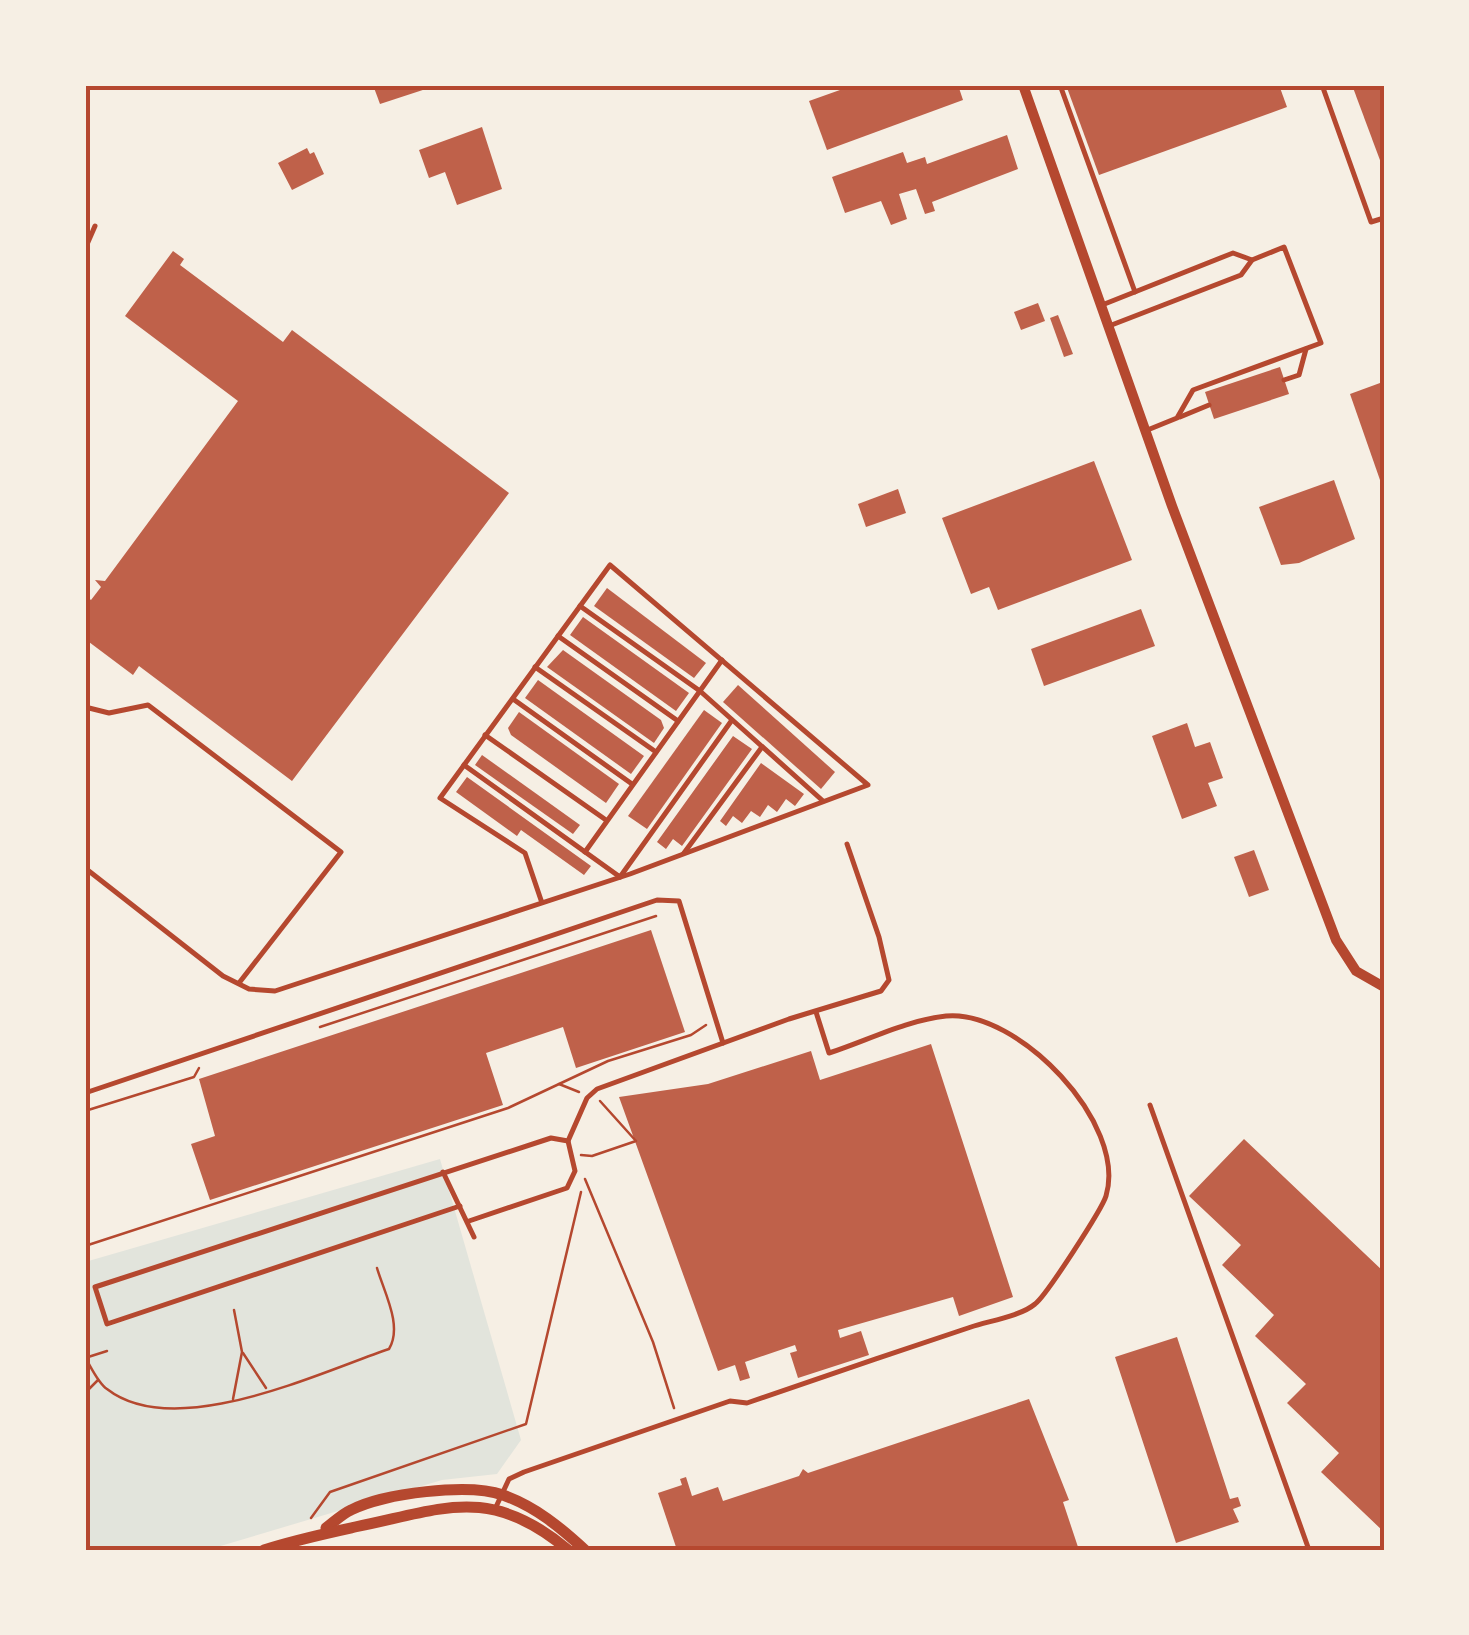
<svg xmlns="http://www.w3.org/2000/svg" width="1469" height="1635" viewBox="0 0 1469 1635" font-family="'Fira Sans',sans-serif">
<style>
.green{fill:#e2e4dc}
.building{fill:#bf614a}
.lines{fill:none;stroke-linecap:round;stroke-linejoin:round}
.path{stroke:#b5482f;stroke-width:2.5}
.service{stroke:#b5482f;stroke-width:5}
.minor{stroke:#b5482f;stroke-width:10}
.tertiary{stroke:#b5482f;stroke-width:11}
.neatline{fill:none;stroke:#b5482f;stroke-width:4}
</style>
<rect width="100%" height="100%" fill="#f6efe4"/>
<polygon class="green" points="440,1159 521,1440 497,1474 442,1480 207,1550 85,1550 85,1262"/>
<g class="building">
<polygon points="373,85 435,85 435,86 380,104"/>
<polygon points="854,85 958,85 963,100 827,150 809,101"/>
<polygon points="1066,85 1279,85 1287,107 1099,175"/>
<polygon points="1352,85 1384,85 1384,171"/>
<polygon points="482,127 502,189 457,205 445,172 429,178 419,150"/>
<polygon points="1007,135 1018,169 932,202 935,211 925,214 916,189 899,194 907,219 891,225 881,201 845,213 832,177 903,152 907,163 925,157 927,164"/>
<polygon points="307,148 310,154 314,152 324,174 292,190 278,163"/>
<polygon points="173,251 184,259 180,265 283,342 292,330 509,493 292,781 139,666 133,675 85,639 85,595 91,600 101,587 95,580 105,581 238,401 125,316"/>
<polygon points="1038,303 1045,321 1021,330 1014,312"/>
<polygon points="1058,315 1073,354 1064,357 1050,318"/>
<polygon points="1280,367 1289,394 1214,419 1205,392"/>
<polygon points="1380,383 1384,396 1384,478 1380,480 1350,394"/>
<polygon points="1094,461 1132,560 998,610 989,587 971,594 942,518"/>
<polygon points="1334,480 1355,539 1299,563 1281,565 1259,507"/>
<polygon points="898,489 906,513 866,527 858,504"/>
<polygon points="607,588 706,663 694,678 594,606"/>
<polygon points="1141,609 1155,646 1044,686 1031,649"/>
<polygon points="583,617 689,693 676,711 570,635"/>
<polygon points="563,650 661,720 664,728 654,743 547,667"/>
<polygon points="538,680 644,756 631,774 525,698"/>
<polygon points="738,685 835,772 821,789 723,702"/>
<polygon points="704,710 722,723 647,829 628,816"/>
<polygon points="519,712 619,784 606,803 511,735 508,728"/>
<polygon points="1187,723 1195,747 1210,742 1223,778 1208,783 1217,806 1182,819 1152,736"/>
<polygon points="733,736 752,749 682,846 673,839 666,849 657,842"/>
<polygon points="482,755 580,825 573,834 475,765"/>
<polygon points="761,763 804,794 795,806 786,799 777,812 768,805 760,817 751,811 742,823 733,816 726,826 720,821"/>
<polygon points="467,777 591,866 584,875 521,830 517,836 456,792"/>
<polygon points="1254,850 1269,890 1249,897 1234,857"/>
<polygon points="651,930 685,1032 576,1068 563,1027 486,1053 503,1105 210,1200 191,1144 215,1136 199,1079"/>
<polygon points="931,1044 1013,1297 959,1316 953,1297 838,1330 840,1338 861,1331 869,1355 798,1378 790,1353 797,1351 795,1345 745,1362 750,1378 740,1381 735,1365 718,1371 619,1097 708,1084 811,1051 820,1080"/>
<polygon points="1244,1139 1384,1272 1384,1532 1321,1472 1339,1453 1287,1403 1306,1384 1255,1336 1274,1315 1222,1265 1241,1245 1189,1196"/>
<polygon points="1177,1337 1230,1499 1238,1497 1241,1506 1233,1509 1239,1522 1176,1543 1115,1357"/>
<polygon points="1029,1399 1069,1500 1063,1502 1079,1550 677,1550 658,1493 682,1485 680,1479 686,1477 692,1496 718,1487 723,1501 799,1476 803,1469 808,1473"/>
</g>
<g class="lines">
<g class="path">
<polyline points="320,1027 656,916"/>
<polyline points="559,1084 579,1092"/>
<polyline points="85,1111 194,1077 199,1068"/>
<polyline points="581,1155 592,1156 636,1141 600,1101"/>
<polyline points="585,1179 653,1342 674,1408"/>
<polyline points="85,1246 508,1108 608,1061 691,1035 706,1025"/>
<polyline points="243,1353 266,1388"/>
<path d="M 85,1357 C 91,1367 98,1383 107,1389 C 175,1442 318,1373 389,1349 C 403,1326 384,1292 377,1268"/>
<polyline points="85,1358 107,1351"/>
<polyline points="85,1393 98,1380"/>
<polyline points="233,1399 242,1352 234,1310"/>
<polyline points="311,1518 330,1492 526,1424 581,1192"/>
</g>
<g class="service">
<polyline points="1060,85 1135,292"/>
<polyline points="1322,85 1371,222 1384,218"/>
<polyline points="85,249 95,226"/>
<polyline points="1102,305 1233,253 1252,260 1241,275 1109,326"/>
<polyline points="1284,380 1299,375 1306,349"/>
<polyline points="1180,417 1209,405"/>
<polyline points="1145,431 1177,418 1193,390 1321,343 1284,247 1252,260"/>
<polyline points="580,606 700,691 823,801"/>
<polyline points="558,636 678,721"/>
<polyline points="535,667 656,752"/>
<polyline points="513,699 632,784"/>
<polyline points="85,707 109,713 148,705 341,852 239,983"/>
<polyline points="485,735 606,820"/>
<polyline points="464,765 620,877 732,720"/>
<polyline points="585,852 722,660"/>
<polyline points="684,853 762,747"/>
<polyline points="85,868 223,976 249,989 275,991 630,874 868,785 610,565 440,798 525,853 542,903"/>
<polyline points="85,1093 657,900 679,901 723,1043"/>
<polyline points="1150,1105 1309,1550"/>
<polyline points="568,1141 587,1098 597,1089 789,1019 881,991 889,980 879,937 847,844"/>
<polyline points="443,1172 474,1237"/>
<polyline points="460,1206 107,1324 95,1287 551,1138 568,1141 575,1171 567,1188 469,1221"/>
<path d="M 495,1509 L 509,1479 L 524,1472 L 730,1401 L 747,1403 C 822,1377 896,1352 971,1327 C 989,1321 1021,1316 1035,1304 C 1046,1296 1102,1209 1106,1196 C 1128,1123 1017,1009 946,1016 C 907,1020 866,1041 829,1053 L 816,1012"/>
</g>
<polyline class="minor" points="1023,85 1172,506 1336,940 1356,971 1384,987"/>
<g class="tertiary">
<path d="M 326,1528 C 334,1522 342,1514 351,1510 C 383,1493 469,1483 503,1495 C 536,1507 560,1527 585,1550"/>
<path d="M 264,1550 C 295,1540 323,1534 355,1527 C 441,1510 489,1483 568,1550"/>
</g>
</g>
<rect width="1469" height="1635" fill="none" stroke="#f6efe4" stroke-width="175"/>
<rect x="88" y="88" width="1294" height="1460" class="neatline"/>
</svg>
